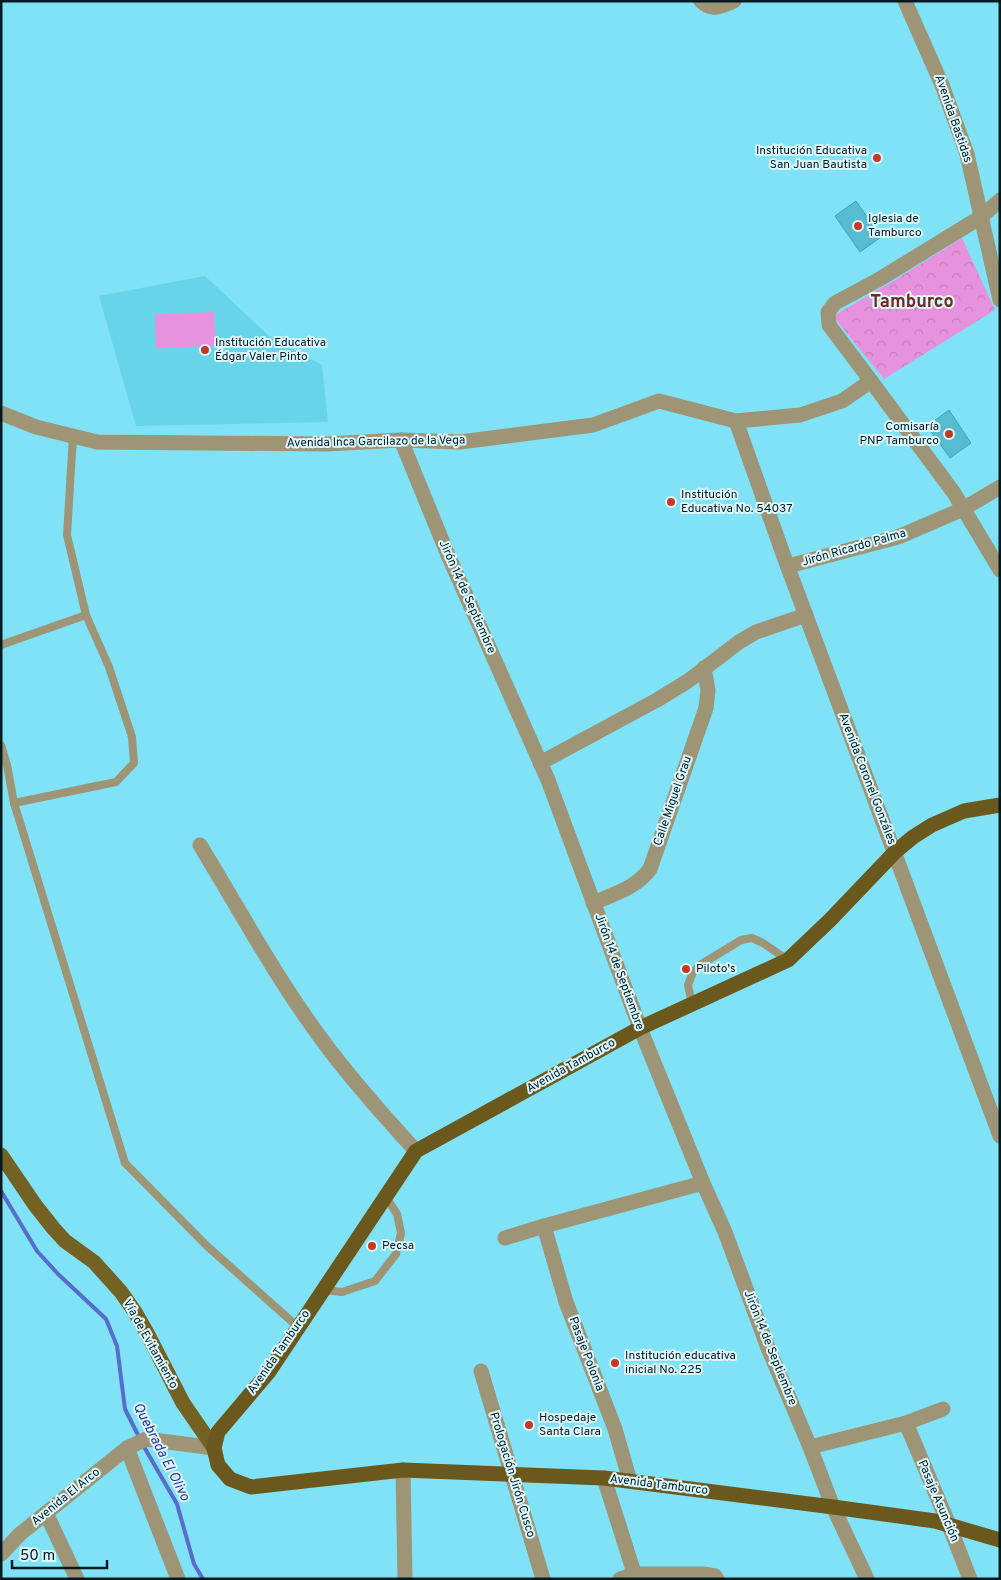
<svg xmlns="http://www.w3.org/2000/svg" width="1001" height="1580" viewBox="0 0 1001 1580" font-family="Overpass,sans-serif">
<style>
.built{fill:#67d4ea}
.park{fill:url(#park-crowns)}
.garden{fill:#e792dc}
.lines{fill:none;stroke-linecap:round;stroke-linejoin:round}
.stream{stroke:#576ccb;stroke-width:4}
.building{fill:#57bccf;stroke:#3da5b7}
.service{stroke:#9e9476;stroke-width:8}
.minor{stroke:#9e9476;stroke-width:15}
.primary{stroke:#746124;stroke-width:15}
.trunk{stroke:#6a581c;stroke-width:15}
.poi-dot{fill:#c53923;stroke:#dcf7fd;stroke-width:2}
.labels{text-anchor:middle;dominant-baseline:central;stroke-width:4;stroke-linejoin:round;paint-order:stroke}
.street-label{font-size:12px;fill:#001a1f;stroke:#dcf7fd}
.poi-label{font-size:12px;fill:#001a1f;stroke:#dcf7fd;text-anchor:start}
.water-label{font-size:14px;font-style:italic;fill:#282f9f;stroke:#dcf7fd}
.district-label{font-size:18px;font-weight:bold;fill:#702b20;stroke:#dcf7fd}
</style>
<defs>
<pattern id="park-crowns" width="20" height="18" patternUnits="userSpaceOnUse" patternTransform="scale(1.25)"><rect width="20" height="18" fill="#e792dc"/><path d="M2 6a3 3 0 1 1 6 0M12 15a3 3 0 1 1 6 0" fill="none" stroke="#c47dbc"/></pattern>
</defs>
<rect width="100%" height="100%" fill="#7fe2f6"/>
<polygon class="built" points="205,276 269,336 322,365 328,422 136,426 99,296"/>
<polygon class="park" points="962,238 995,310 884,379 833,316 890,283"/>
<polygon class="garden" points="214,312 216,346 156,348 155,314"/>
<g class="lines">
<g class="stream">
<polyline points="1,1191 37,1251 58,1274 106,1319 117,1346 125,1409 140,1439"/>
<polyline points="143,1445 177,1504 194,1564 203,1579"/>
</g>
</g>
<g class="building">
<polygon points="856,201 881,237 860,252 835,216"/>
<polygon points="949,410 971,443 950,458 927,426"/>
</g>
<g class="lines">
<g class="service">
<polyline points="1,645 86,615"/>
<polyline points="1,745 7,765 14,803 125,1163 207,1246 298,1327"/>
<polyline points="14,803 116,782 134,763 132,737 109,667 86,615 67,535 73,436"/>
<polyline points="692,1004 688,985 693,972 700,965 741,940 752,938 763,943 788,960"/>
<polyline points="323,1290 342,1292 375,1281 396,1254 401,1233 397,1214 386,1197"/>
</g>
<g class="minor">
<path d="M 701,1 C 712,12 721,6 734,1"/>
<polyline points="905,1 942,85 967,154 1000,300"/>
<polyline points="871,381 954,493 1000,570"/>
<polyline points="1,413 36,427 97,442 326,444 401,440 460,442 593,425 659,401 736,421 800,415 842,401 871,381 829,325 828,312 835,303 878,280 981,217 1000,200"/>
<polyline points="736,421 783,554 1000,1136"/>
<polyline points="401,440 448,555 548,780 640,1028 703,1183 725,1232 768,1348 810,1447 833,1507 867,1579"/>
<polyline points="788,566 898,537 963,509 1000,487"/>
<polyline points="540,763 657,700 688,681 739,642 756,632 806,615"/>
<path d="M 200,845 C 239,909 275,976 320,1037 C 349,1077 382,1114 416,1151"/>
<path d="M 593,903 C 614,894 636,888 650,869 L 706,708 L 708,690 L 704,668"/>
<polyline points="544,1226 566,1302 615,1429 630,1481"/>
<polyline points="505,1238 544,1226 703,1183"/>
<polyline points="481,1371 543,1579"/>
<polyline points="906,1423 949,1525 970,1579"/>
<polyline points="810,1447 906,1423 943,1409"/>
<polyline points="127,1448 178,1579"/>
<polyline points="403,1470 405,1579"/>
<polyline points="604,1478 636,1579"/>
<polyline points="46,1513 77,1579"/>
<polyline points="1,1554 20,1534 127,1448 146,1439 214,1448"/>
<polyline points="620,1579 635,1574 704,1574 715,1576 717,1579"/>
</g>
<polyline class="primary" points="1,1155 35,1205 54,1229 65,1241 94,1262 121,1292 135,1312 147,1333 183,1403 214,1448"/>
<polyline class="trunk" points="1000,805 964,811 932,825 913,837 895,852 830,920 788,960 640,1028 416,1151 268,1373 218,1432 214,1448 218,1465 230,1479 251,1487 403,1470 604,1478 833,1507 935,1521 1000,1540"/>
</g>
<g class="poi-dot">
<circle cx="877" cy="158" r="5"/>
<circle cx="858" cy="226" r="5"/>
<circle cx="205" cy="350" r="5"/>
<circle cx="949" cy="434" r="5"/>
<circle cx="671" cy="502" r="5"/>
<circle cx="686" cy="969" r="5"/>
<circle cx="372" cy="1246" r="5"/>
<circle cx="615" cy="1363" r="5"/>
<circle cx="529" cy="1425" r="5"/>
</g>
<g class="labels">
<g class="street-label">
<text transform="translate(953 119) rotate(71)">Avenida Bastidas</text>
<text transform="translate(376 442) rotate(-1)">Avenida Inca Garcilazo de la Vega</text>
<text transform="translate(854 548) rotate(-16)">Jirón Ricardo Palma</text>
<text transform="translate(467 597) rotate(66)">Jirón 14 de Septiembre</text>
<text transform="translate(867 779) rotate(69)">Avenida Coronel Gonzáles</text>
<text transform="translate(673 801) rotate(-71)">Calle Miguel Grau</text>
<text transform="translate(619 972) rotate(70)">Jirón 14 de Septiembre</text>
<text transform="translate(571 1066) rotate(-29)">Avenida Tamburco</text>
<text transform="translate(150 1344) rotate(61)">Vía de Evitamiento</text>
<text transform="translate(770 1348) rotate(68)">Jirón 14 de Septiembre</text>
<text transform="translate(279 1352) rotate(-55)">Avenida Tamburco</text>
<text transform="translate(586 1354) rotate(69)">Pasaje Polonia</text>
<text transform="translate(512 1475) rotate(73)">Prologación Jirón Cusco</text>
<text transform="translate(659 1485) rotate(7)">Avenida Tamburco</text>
<text transform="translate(66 1497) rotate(-39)">Avenida El Arco</text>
<text transform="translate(938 1501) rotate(67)">Pasaje Asunción</text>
</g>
<g class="poi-label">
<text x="867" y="151" text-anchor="end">Institución Educativa<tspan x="867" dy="14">San Juan Bautista</tspan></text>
<text x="868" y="219">Iglesia de<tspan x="868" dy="14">Tamburco</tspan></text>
<text x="215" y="343">Institución Educativa<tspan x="215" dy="14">Édgar Valer Pinto</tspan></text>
<text x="939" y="427" text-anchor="end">Comisaría<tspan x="939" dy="14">PNP Tamburco</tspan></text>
<text x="681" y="495">Institución<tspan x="681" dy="14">Educativa No. 54037</tspan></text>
<text x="696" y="969">Piloto's</text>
<text x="382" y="1246">Pecsa</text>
<text x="625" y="1356">Institución educativa<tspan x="625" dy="14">inicial No. 225</tspan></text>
<text x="539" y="1418">Hospedaje<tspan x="539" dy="14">Santa Clara</tspan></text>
</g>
<g class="water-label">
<text transform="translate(161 1452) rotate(63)">Quebrada El Olivo</text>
</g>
<g class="district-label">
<text x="912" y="302">Tamburco</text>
</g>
</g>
<rect width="1001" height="1580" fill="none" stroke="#001a1f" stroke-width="5"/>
<path d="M12 1560v8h95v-8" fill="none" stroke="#001a1f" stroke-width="2.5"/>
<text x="20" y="1560" font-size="15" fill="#001a1f" stroke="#dcf7fd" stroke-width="4" paint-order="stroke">50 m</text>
</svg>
